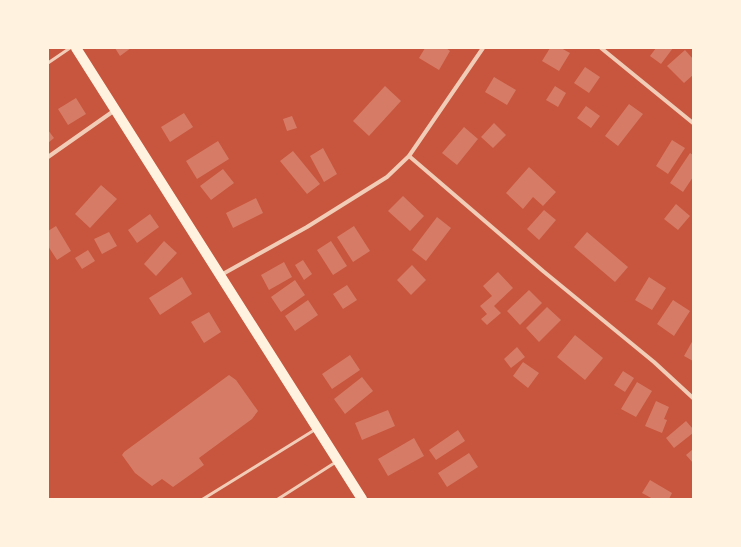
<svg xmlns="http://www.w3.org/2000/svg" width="741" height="547" viewBox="0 0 741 547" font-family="'Source Sans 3',sans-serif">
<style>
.building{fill:#d67c66}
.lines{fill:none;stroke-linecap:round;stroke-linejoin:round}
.service{stroke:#f1ccb7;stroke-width:3}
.minor{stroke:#f1ccb7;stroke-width:4}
.primary{stroke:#fff3e0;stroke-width:10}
</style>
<rect width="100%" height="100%" fill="#c8553d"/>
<g class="building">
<polygon points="115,48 131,48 120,56"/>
<polygon points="425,48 446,48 450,51 439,70 419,58"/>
<polygon points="550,48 561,48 570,53 559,71 542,61"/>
<polygon points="656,48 673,48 661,64 650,56"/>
<polygon points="685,50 693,59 693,75 684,83 667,66"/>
<polygon points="585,67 600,77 589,93 574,83"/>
<polygon points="494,77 516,90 507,105 485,92"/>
<polygon points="385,86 401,101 369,136 353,121"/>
<polygon points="555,86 566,93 558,107 546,100"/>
<polygon points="76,98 86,114 68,125 58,109"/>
<polygon points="629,104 643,114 618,146 605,136"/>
<polygon points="586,106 600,116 591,128 577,118"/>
<polygon points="184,113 193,127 170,142 161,127"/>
<polygon points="292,116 297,128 287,131 283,119"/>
<polygon points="494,123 506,135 493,148 481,137"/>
<polygon points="464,127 478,139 457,165 442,153"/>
<polygon points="48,130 54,138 48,143"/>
<polygon points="672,140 685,148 668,174 656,166"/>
<polygon points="218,141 229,159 197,179 186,161"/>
<polygon points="323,148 337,174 324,182 310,156"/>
<polygon points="293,151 320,184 307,194 280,161"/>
<polygon points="690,153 693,155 693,177 683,192 670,183"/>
<polygon points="529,167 556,192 543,206 533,197 523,209 506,193"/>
<polygon points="223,169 234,183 211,200 200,186"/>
<polygon points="101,185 117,199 90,228 75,214"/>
<polygon points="403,196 424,216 410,231 388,211"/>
<polygon points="256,198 263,213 233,228 226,213"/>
<polygon points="676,204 690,216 678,230 664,219"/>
<polygon points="544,210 556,220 539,240 527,229"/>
<polygon points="150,214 159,227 137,243 128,230"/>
<polygon points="437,217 451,228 426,261 412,250"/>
<polygon points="56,226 71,251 57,260 48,246 48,231"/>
<polygon points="354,226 370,251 353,262 337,237"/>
<polygon points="109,232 117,246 102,254 94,239"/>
<polygon points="587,232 628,267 615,282 574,247"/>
<polygon points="164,241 177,253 156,276 144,264"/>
<polygon points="331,241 347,266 333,275 317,250"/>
<polygon points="88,250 95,261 82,269 75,258"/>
<polygon points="303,260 312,274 304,280 295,265"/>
<polygon points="284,262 292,277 269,290 261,275"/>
<polygon points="412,265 426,280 411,295 397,280"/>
<polygon points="498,272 513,288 494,306 501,313 487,325 481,319 487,314 480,306 492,296 483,286"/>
<polygon points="182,277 192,294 160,315 149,298"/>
<polygon points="649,277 666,288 652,310 635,300"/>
<polygon points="295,280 305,295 281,312 271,297"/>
<polygon points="347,285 357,300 343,309 333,294"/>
<polygon points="529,290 542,303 520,325 507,311"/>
<polygon points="308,300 318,315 295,331 285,316"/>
<polygon points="673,300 690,311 674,336 657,324"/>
<polygon points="547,307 561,320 539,342 526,328"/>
<polygon points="209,312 221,332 204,343 191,322"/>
<polygon points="575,335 603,358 585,380 557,357"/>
<polygon points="693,340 693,361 684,356"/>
<polygon points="517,347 525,357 511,368 504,359"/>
<polygon points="350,355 360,370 332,389 322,374"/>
<polygon points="523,362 539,373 528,388 513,376"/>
<polygon points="623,371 634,378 625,392 614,385"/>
<polygon points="229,375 236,380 258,411 252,419 199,458 204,465 173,487 162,479 152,486 135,473 122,455 124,452"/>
<polygon points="362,377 373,391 345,414 334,399"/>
<polygon points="637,382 652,391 636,417 621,409"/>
<polygon points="656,401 669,407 664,419 667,420 662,433 645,426"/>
<polygon points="388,410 395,426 362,440 355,423"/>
<polygon points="686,421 693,429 693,433 674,448 666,438"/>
<polygon points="458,430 465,441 436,460 429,450"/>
<polygon points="414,438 424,456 388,476 378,459"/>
<polygon points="693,449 693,463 686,455"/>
<polygon points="469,453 478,467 447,487 438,473"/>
<polygon points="650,480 672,493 669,499 653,499 642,493"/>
</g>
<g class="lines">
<g class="service">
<polyline points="48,63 70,48"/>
<polyline points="203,499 316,429"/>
<polyline points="278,499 336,462"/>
</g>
<g class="minor">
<polyline points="601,48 693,123"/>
<polyline points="409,156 543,271 654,362 693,398"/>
<polyline points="48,157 115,110"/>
<polyline points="221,275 307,227 387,177 409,156 483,48"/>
</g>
<polyline class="primary" points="76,48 362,499"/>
</g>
<rect width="741" height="547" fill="none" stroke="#fff3e0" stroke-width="98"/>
</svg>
